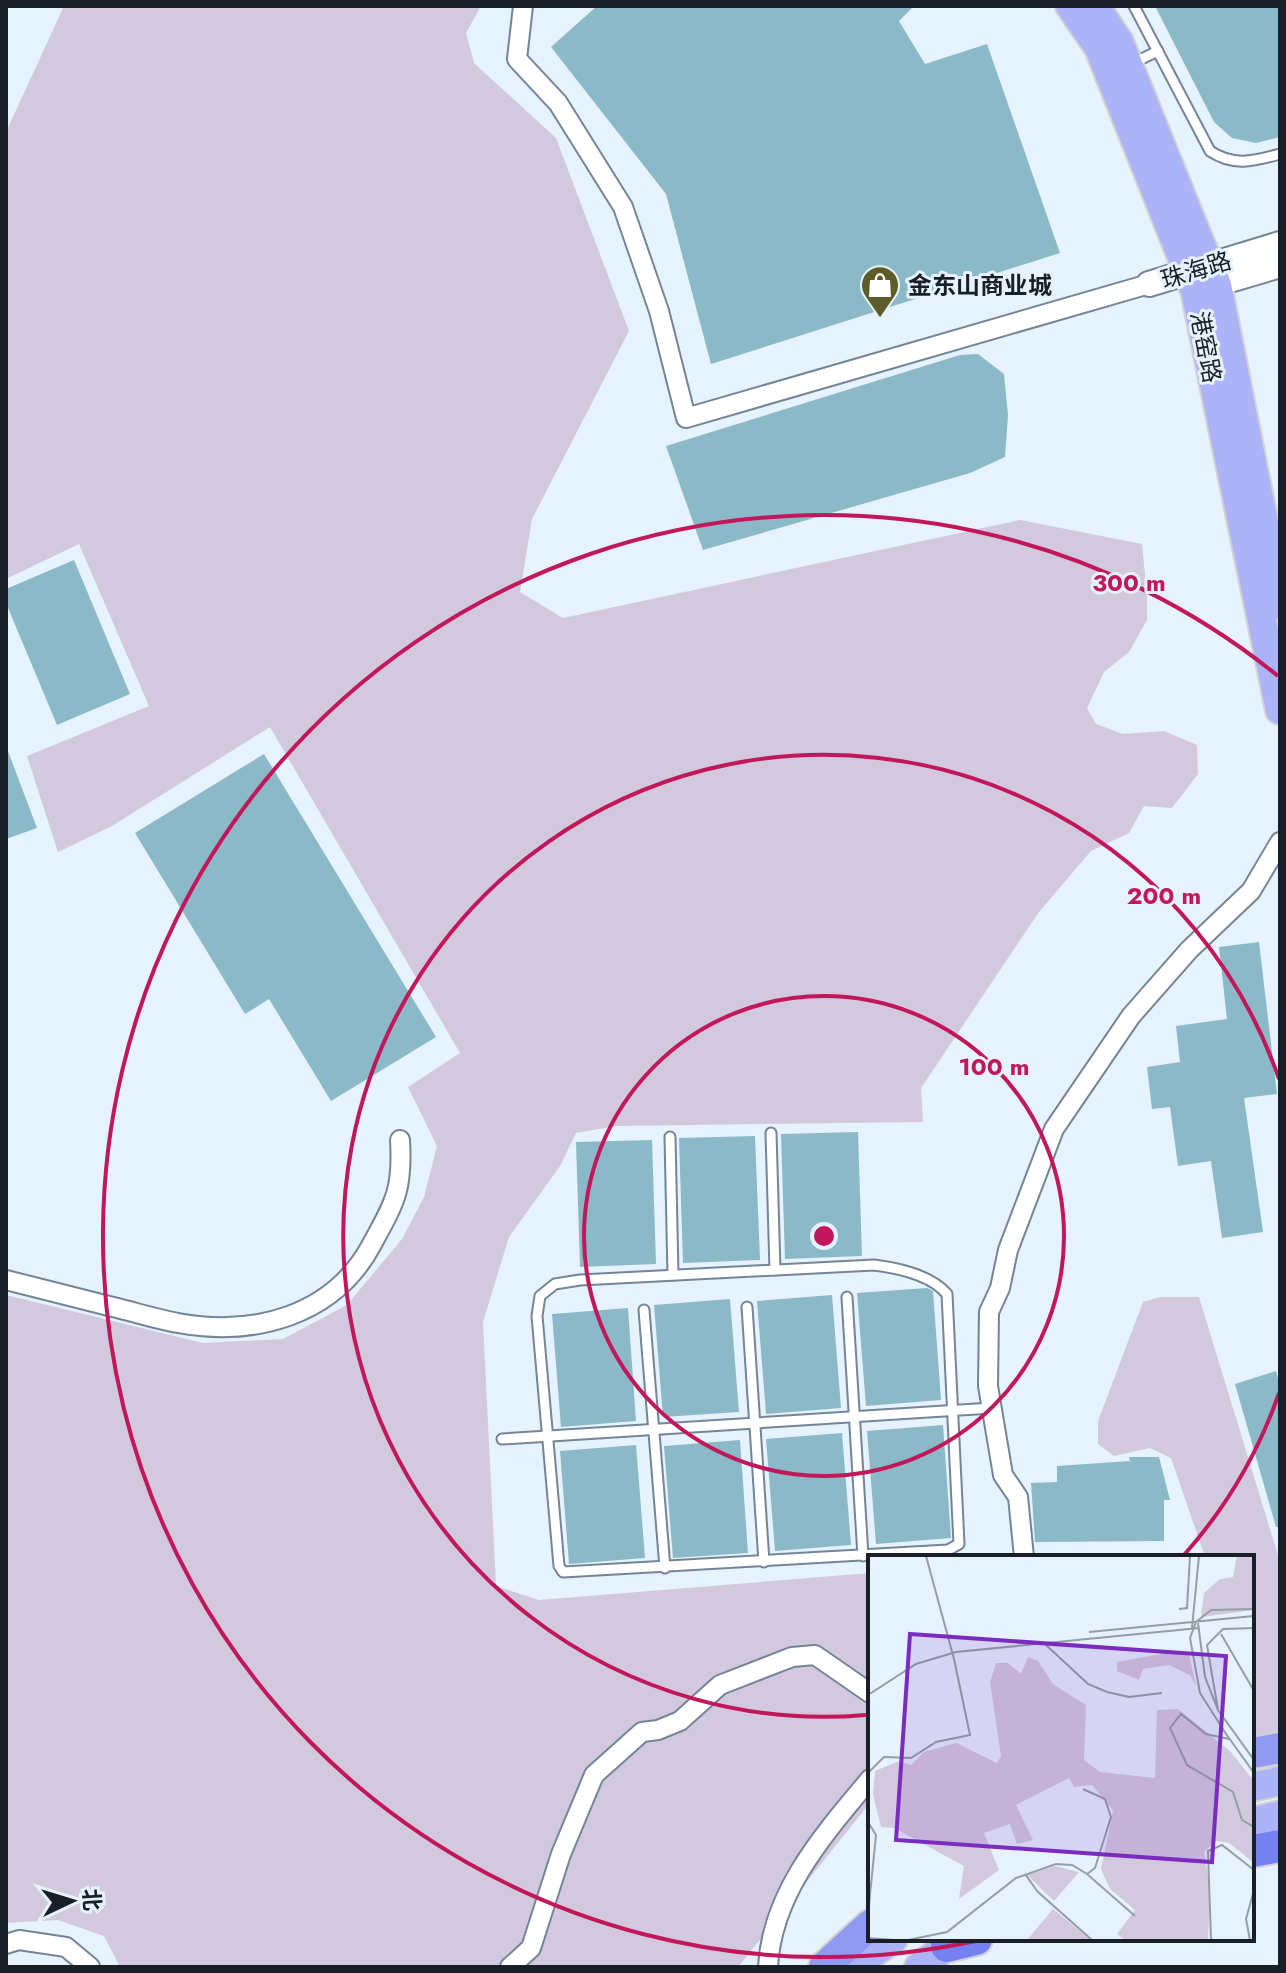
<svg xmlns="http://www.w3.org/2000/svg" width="1286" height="1973" viewBox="0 0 1286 1973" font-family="Jost,'Noto Sans SC',sans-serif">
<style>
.green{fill:#d2c9df}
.building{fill:#8cb9c7}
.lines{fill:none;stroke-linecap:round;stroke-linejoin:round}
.service-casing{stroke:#748597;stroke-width:13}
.minor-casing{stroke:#748597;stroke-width:22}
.secondary-casing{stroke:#748597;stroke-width:28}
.primary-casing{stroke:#d1d2d4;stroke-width:32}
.trunk-casing{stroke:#d1d2d4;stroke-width:34}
.motorway-casing{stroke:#d1d2d4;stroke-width:36}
.service{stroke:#fff;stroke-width:9}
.minor{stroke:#fff;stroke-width:18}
.secondary{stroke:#fff;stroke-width:24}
.primary{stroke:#acb3f6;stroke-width:28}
.trunk{stroke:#909af3;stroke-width:30}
.motorway{stroke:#7581f0;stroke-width:32}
.ring{fill:none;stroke:#c2185b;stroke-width:4}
.labels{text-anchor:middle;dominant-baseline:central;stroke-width:6;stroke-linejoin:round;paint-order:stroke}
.street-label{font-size:24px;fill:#181f26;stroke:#e6f2fd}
.poi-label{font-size:24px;font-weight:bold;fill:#181f26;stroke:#e6f2fd;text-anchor:start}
.inset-road{fill:none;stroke:#949ea7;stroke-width:2}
.view{fill:#7b2cbf;fill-opacity:0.15;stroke:#7b2cbf;stroke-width:4}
.inset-edge{fill:none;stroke:#181f26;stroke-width:4}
.centre{fill:#c2185b;stroke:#e6f2fd;stroke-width:4}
.ring-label{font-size:24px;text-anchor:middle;font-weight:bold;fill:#c2185b;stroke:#e6f2fd;stroke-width:6;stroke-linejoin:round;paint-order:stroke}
</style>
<rect width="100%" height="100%" fill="#e6f2fd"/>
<g class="green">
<polygon points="64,6 481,6 466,33 474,63 556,138 629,331 532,519 520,592 563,618 1020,520 1142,544 1147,595 1147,620 1129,652 1104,672 1087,708 1096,724 1123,734 1164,731 1197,745 1198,774 1172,808 1144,806 1129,833 1091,851 1039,912 921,1088 923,1122 617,1126 576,1133 560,1166 509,1237 483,1322 496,1586 539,1600 870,1573 870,1803 738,1967 120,1967 104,1936 58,1920 6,1923 6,1295 203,1343 283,1339 347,1305 402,1239 424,1197 437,1146 408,1087 460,1053 270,727 112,826 58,852 27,756 149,706 79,544 6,579 6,132"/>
<polygon points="1160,1297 1199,1297 1280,1562 1280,1743 1252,1748 1252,1557 1205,1557 1171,1458 1150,1448 1114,1456 1098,1444 1098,1421 1143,1302"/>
</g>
<g class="building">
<polygon points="597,6 914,6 899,21 925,64 987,44 1060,253 711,364 666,194 551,47"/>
<polygon points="1155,6 1280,6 1280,137 1256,143 1232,138 1214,122"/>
<polygon points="978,354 1004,374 1008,415 1005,457 970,473 703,550 666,446 960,355"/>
<polygon points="74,560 130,694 57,725 6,603 6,589"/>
<polygon points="6,746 37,828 6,839"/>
<polygon points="264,754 436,1037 331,1101 269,999 245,1014 135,833"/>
<polygon points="1259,942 1277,1094 1244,1098 1263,1232 1222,1238 1211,1161 1178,1166 1170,1107 1152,1109 1147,1067 1180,1062 1176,1026 1227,1019 1219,947"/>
<polygon points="858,1132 862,1256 785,1259 781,1134"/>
<polygon points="755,1136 760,1260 683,1263 679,1138"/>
<polygon points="652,1140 656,1264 580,1267 576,1142"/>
<polygon points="927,1288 933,1291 941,1400 866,1406 857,1293"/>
<polygon points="832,1295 841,1408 766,1414 757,1301"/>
<polygon points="730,1299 739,1412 663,1417 654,1305"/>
<polygon points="628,1308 636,1421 561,1427 552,1314"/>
<polygon points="1276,1371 1280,1386 1280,1527 1276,1527 1235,1384"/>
<polygon points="943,1425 951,1538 876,1544 867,1431"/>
<polygon points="842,1433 851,1545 775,1551 766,1439"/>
<polygon points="740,1440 748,1553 673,1558 664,1446"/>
<polygon points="636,1445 645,1558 569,1564 560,1451"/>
<polygon points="1129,1457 1159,1457 1170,1500 1164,1500 1164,1541 1035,1542 1031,1483 1057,1482 1057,1466 1130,1461"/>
</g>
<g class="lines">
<defs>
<g id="service">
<path d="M 1134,6 L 1210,151 C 1234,167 1254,161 1280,154"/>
<polyline points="1131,64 1158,51"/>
<polyline points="771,1133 775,1270"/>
<polyline points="670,1137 673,1275"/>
<path d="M 874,1265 C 898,1268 931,1275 947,1294 L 959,1544 L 948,1550 L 563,1572 L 559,1566 L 537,1316 L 540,1296 L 555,1284 L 580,1280 Z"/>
<polyline points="847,1297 863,1556"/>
<polyline points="747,1307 764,1562"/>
<polyline points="644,1310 665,1568"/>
<polyline points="502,1439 992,1408"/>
</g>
<g id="minor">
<polyline points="523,6 517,59 558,103 623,207 659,311 686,418 1149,284"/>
<path d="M 6,1280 C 42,1289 77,1298 113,1307 C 134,1312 156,1319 178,1323 C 254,1337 334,1316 372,1244 C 395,1202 403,1190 400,1140"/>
<polyline points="1024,1557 1018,1497 1003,1475 988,1386 989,1312 1000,1288 1008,1250 1054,1129 1131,1016 1189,950 1251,891 1280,842"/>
<polyline points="6,1944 19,1940 66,1947 90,1967"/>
<polyline points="510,1967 531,1948 561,1854 594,1775 642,1732 658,1730 680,1721 720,1685 792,1657 815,1655 870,1693"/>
<path d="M 768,1967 C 772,1892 824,1834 870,1779"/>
</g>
<g id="secondary">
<polyline points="1149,284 1280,244"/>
<polyline points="1199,289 1280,265"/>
</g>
<g id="primary">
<polyline points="1070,6 1099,48 1195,290 1280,710"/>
<polyline points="1095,6 1119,42 1217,285 1280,605"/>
<polyline points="1252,1787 1280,1781"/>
<polyline points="1252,1822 1280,1815"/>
<polyline points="853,1967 893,1939"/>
<polyline points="919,1967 947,1946 962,1939"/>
</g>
<g id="trunk">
<polyline points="1252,1753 1280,1748"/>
<polyline points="824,1967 870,1925"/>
</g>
<g id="motorway">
<polyline points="1252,1851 1280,1846"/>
<polyline points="947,1946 976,1939"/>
</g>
</defs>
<use href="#service" class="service-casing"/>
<use href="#minor" class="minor-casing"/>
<use href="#secondary" class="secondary-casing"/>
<use href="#primary" class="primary-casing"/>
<use href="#trunk" class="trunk-casing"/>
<use href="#motorway" class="motorway-casing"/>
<use href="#service" class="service"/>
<use href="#minor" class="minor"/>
<use href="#secondary" class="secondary"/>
<use href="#primary" class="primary"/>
<use href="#trunk" class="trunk"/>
<use href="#motorway" class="motorway"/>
</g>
<g class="ring">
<circle cx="824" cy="1236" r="240"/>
<path d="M1279 1393A481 481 0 0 1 1184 1555M866 1715A481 481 0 1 1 1279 1079"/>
<path d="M980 1940A721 721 0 1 1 1278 676"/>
</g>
<defs>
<symbol id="shop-pin" viewBox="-11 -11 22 30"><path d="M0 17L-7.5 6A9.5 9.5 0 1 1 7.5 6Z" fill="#5e5d29" stroke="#e6f2fd"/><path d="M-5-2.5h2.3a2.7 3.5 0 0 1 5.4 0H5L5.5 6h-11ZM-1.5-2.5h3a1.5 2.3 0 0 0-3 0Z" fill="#fff"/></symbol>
</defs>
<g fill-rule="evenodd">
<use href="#shop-pin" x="858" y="263" width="44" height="60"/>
</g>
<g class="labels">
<g class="street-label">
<text transform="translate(1196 270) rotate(-17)">珠海路</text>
<text transform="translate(1206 347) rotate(79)">港窑路</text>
</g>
<g class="poi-label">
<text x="908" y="285">金东山商业城</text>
</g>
</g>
<g transform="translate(868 1555)">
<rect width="386" height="386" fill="#e6f2fd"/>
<path d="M 369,1 L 386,1 L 386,55 L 333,62 L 336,38 L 352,24 L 365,22 ZM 310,96 L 321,99 L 328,131 L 322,120 L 301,110 L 275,114 L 271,125 L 249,116 L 249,107 ZM 160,102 L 170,106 L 185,129 L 218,150 L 216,205 L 232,217 L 287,223 L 289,155 L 310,154 L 362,196 L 386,226 L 386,308 L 361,288 L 348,286 L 336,297 L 342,331 L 340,385 L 257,385 L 249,379 L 267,355 L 242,334 L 233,314 L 245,255 L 224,230 L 206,232 L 201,223 L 148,250 L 165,285 L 149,289 L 142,269 L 116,278 L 131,315 L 91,344 L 96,311 L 26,273 L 13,272 L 5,239 L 7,216 L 31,206 L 43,210 L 56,197 L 88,188 L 129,208 L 133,201 L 122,127 L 128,108 L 140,108 L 153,119 ZM 187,311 L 211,317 L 186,346 L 159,320 ZM 185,354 L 223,385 L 159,385 Z" fill="#d2c9df"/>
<path class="inset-road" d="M 58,1 L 86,104M 311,54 L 319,53 L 322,1M 330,68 L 337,122 L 350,155 L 386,205M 324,73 L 331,1M 221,77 L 386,61M 353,79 L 386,136M 178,90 L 220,129 L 239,137 L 261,142 L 294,138M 0,140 L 48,109 L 88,97 L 331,73M 350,155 L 339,90 L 355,74 L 386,73M 356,176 L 386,218M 358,179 L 332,138 L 322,83 L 328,67 L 343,55 L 386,54M 361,184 L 338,179 L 313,159 L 302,173 L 319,210 L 365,237 L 374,265 L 386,272M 0,218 L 16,202 L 43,203 L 68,187 L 102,180 L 86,104M 215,234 L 237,244 L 243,262 L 227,313 L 219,319M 0,267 L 8,280 L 0,360M 157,319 L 170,337 L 224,385M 0,383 L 27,385M 40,385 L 79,377 L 148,323 L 188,309 L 204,310 L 219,319 L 267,361M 343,385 L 340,296 L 354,290 L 386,315M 382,385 L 378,364 L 386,335"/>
<path class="view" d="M 42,79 L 358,101 L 344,307 L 28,285 Z"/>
<rect width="386" height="386" class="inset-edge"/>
</g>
<circle cx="824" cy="1236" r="12" class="centre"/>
<g class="ring-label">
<text x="1129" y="591">300 m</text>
<text x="1164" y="904">200 m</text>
<text x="994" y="1075">100 m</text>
</g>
<rect width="1286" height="1973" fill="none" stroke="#181f26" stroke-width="16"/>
<g transform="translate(72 1901) rotate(86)" stroke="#e6f2fd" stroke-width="6" paint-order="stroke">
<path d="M0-6L14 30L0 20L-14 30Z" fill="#181f26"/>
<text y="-12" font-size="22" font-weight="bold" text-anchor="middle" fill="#181f26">北</text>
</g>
</svg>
